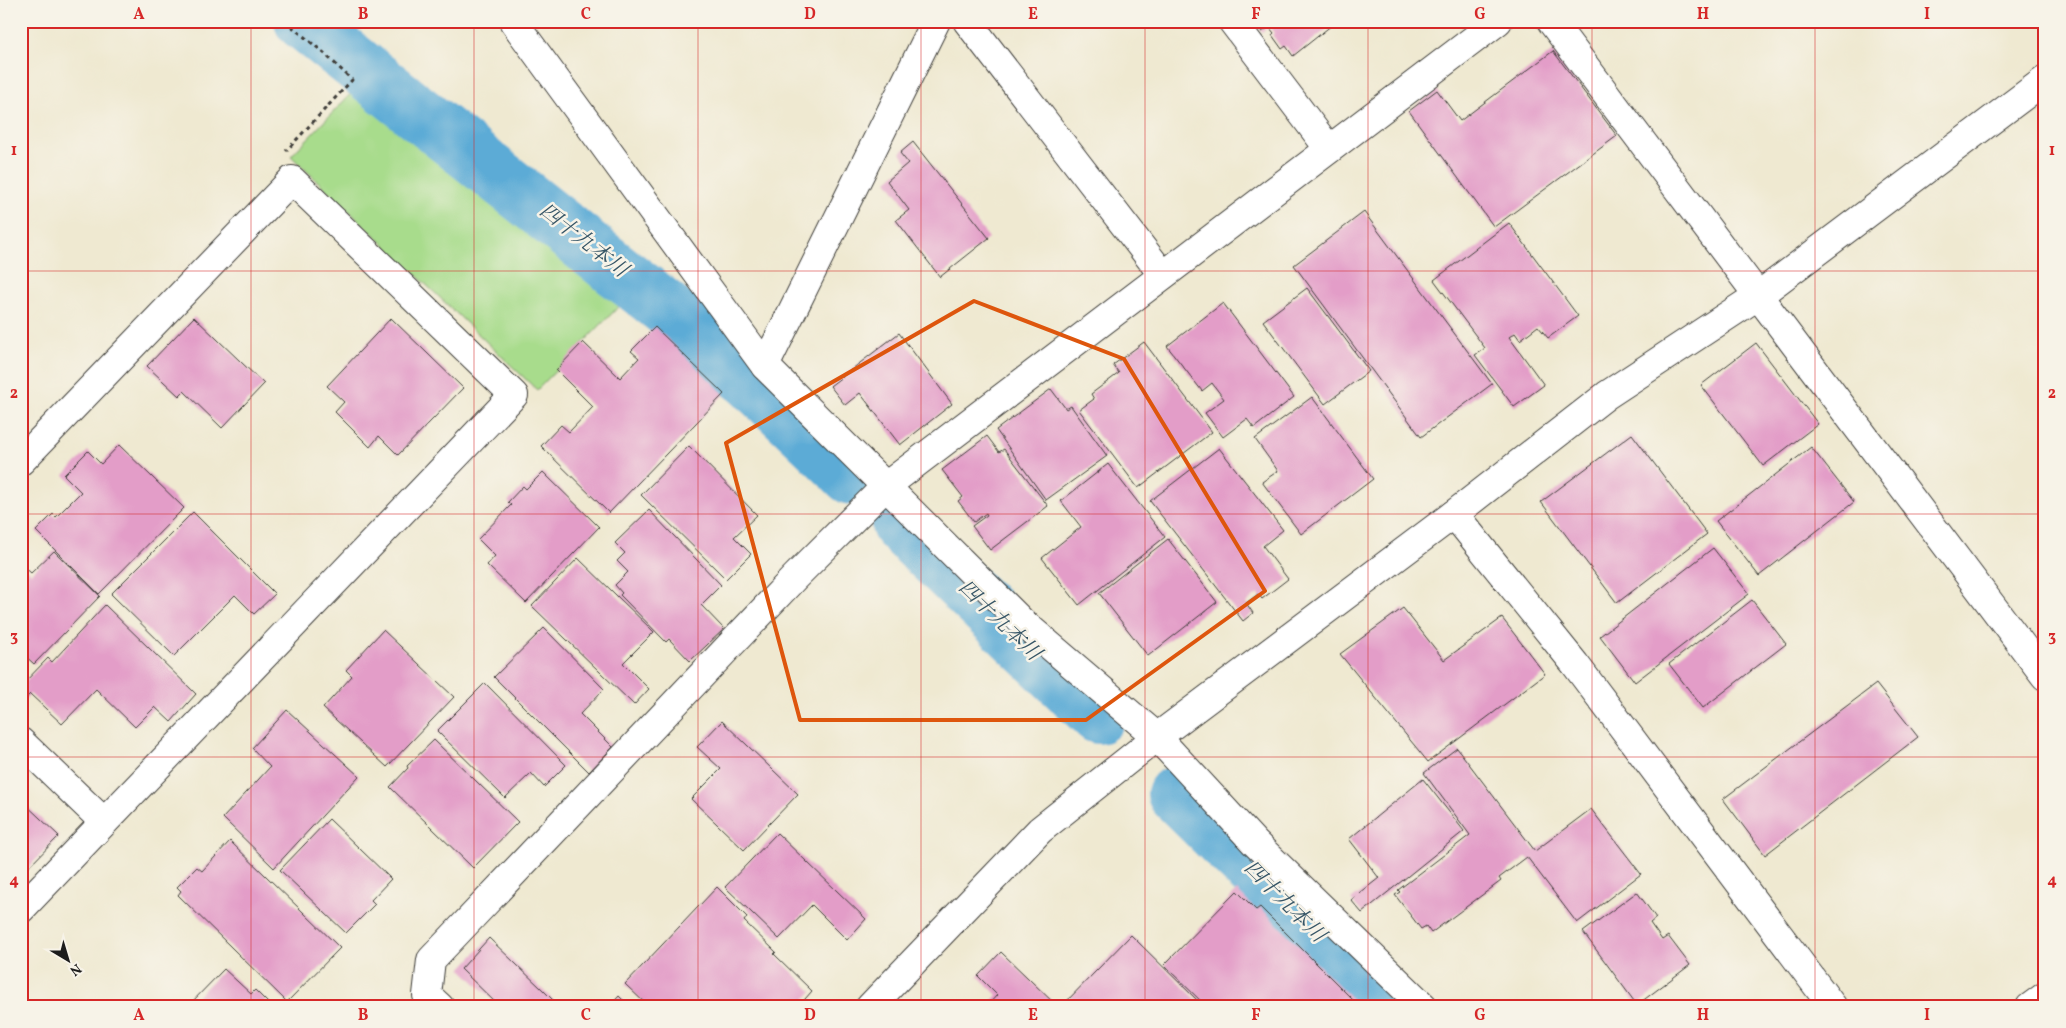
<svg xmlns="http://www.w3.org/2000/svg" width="2066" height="1028" viewBox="0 0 2066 1028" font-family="Vollkorn,'Noto Serif JP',serif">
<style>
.green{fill:#a8dc8c;stroke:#627c54}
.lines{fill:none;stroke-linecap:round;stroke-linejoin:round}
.river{stroke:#5cabd6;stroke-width:56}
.building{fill:#e39dc8}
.minor-casing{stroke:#3c3b37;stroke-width:30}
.tertiary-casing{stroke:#3c3b37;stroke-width:30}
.path{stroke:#3c3b37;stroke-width:3;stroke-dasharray:4 4;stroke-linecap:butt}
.minor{stroke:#fff;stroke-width:28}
.tertiary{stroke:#fff;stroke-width:28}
.marked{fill:none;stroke:#de560d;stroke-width:4;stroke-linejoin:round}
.grid{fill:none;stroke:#d62828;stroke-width:1;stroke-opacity:0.55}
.labels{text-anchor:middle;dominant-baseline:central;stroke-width:5;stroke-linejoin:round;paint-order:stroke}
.water-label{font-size:21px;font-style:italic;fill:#365566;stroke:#f7f3e8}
.neatline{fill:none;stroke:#d62828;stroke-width:2}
.grid-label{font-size:16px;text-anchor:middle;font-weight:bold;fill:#d62828}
</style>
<rect width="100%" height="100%" fill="#f7f3e8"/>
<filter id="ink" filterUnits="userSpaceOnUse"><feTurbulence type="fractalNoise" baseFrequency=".02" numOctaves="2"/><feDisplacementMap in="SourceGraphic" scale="10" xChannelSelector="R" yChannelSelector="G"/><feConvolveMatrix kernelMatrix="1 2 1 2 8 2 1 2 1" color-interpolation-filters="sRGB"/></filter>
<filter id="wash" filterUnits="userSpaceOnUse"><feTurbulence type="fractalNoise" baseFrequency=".0096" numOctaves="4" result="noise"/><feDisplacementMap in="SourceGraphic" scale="20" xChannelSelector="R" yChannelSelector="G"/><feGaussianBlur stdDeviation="1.12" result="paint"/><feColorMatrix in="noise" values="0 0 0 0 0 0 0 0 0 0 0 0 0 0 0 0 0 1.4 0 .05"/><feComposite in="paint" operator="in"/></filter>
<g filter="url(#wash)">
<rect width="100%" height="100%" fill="#efe9d1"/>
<polygon class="green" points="360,84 631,294 537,390 291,156"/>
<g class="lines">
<g class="river">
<path d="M 302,21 L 619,272 C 703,334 777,405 851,477"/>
<polyline points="899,525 1098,716"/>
<polyline points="1175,794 1371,988"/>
</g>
</g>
<g id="blocks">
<g class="building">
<polygon points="1253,21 1337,21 1293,56 1286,46 1282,49 1272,35 1274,33 1269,27 1262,32"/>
<polygon points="1553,51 1617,136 1494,227 1409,111 1437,90 1460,121"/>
<polygon points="913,142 989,238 940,277 896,220 909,210 887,181 908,163 900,153"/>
<polygon points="1364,212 1492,384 1421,437 1294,265"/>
<polygon points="1509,223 1578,316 1548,338 1538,326 1520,340 1515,333 1509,337 1544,385 1514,407 1475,355 1485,348 1434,280"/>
<polygon points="1307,288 1369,371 1325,404 1263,321"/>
<polygon points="1223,303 1294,397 1254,428 1247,419 1223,437 1205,413 1224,399 1212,383 1202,391 1167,346"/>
<polygon points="194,317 264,384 222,428 184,391 179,396 147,366"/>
<polygon points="391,318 463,388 398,455 379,436 370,447 335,412 344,402 327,386"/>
<polygon points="655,327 724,394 609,513 541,446 561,425 569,432 593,407 556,370 583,342 620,378 639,358 631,351"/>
<polygon points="899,333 952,404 900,445 860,393 845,405 830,386"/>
<polygon points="1144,342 1212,432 1138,488 1079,410 1094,399 1091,394 1119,373 1113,365"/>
<polygon points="1756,343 1818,424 1763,466 1701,385"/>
<polygon points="1051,389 1066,409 1071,406 1107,456 1046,500 996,430"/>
<polygon points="1312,397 1373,479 1301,534 1262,482 1278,471 1255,439"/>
<polygon points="1632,434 1707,534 1617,603 1541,502"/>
<polygon points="987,436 999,452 1004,449 1048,506 990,550 972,526 987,515 986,513 974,522 958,501 963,497 942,470"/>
<polygon points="119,445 184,508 99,594 36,531 53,514 56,517 81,492 64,475 88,451 101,464"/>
<polygon points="689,446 757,515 734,537 751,554 726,579 641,495"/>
<polygon points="1811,447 1854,502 1759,576 1716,521"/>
<polygon points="1219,448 1283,530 1263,546 1288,579 1262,599 1258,594 1246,603 1253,613 1243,621 1150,501"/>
<polygon points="1108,464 1165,537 1079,605 1042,558 1081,527 1061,501"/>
<polygon points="543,472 599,527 526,603 487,565 495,556 478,539 511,505 508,502 523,486 526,489"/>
<polygon points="649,510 721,585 701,605 724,629 690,661 669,639 666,642 620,595 622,593 615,585 628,572 617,561 625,553 615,543"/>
<polygon points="193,512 275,594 254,614 235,595 174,656 111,594"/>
<polygon points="1168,539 1217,602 1148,656 1099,593"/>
<polygon points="1713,548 1749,594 1635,682 1600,636"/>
<polygon points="54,551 100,596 34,664 21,652 21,564 31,573"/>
<polygon points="578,558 654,632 623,663 649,689 634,705 532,606"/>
<polygon points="1752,600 1786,644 1703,708 1669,664"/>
<polygon points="105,605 196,694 171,722 155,707 135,727 96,689 62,724 30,694 21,703 21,686 48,658 52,662"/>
<polygon points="1403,608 1444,660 1502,618 1545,674 1428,762 1340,654"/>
<polygon points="544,628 604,689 580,714 613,747 589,772 494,677"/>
<polygon points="383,630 454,697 387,767 323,708 352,676 346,670"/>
<polygon points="485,683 566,765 544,787 531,773 505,798 437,731"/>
<polygon points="1876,684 1918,737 1765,855 1723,799"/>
<polygon points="287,710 359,776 274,868 223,818 270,767 252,748"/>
<polygon points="722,721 798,794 744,850 691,799 721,769 697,747"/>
<polygon points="434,740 518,822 473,868 390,787 408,768 407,766"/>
<polygon points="1457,748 1535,851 1591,809 1641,874 1577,923 1527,857 1499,878 1501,881 1431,933 1426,926 1421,929 1395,895 1400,892 1398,890 1470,835 1424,773"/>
<polygon points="1423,779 1464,831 1362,913 1351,900 1379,878 1349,839"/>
<polygon points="21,800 59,836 21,875"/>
<polygon points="329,819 391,879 371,900 375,904 346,933 280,870"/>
<polygon points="777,833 866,919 847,940 812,905 779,939 725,887"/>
<polygon points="230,841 340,948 287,1002 178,895 181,891 177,887 197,867 202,871"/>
<polygon points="717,887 747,917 744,921 776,952 774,954 812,991 798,1007 649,1007 625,984"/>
<polygon points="1237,891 1256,910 1260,907 1360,1007 1207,1007 1164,965"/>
<polygon points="1637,892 1656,918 1650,923 1662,940 1668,936 1690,965 1637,1005 1583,932"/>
<polygon points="1131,935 1204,1007 1061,1007"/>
<polygon points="489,938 542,989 560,1007 500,1007 461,969"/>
<polygon points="1001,952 1058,1007 989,1007 988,1005 997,995 978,976"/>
<polygon points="224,969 251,994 255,990 272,1007 187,1007"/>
<polygon points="619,996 630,1007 609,1007"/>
</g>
</g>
</g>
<g filter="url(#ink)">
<use href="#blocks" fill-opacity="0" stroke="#3c3b37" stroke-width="1"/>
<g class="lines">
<defs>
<g id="minor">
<polyline points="513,21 765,366 1021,621 1157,737 1255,843 1424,1007"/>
<polyline points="967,21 1163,275"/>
<polyline points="1232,21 1329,149"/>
<polyline points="1551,21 2045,676"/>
<polyline points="765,366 936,21"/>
<polyline points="21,461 292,180 514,395 21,909"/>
<polyline points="1454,514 1575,664 1833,1007"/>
<polyline points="21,742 104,822"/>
<polyline points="440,1007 427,995 431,960 795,577 886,486 1498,21"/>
</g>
<g id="tertiary">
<polyline points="870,1007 1040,830 1157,737 1454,514 1607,395 1759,295 2045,80"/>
<polyline points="2030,1007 2045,996"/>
</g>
</defs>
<use href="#minor" class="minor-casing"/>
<use href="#tertiary" class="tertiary-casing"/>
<polyline class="path" points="285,21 324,53 352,80 286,151"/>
<use href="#minor" class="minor"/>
<use href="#tertiary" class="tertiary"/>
</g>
</g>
<path class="marked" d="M 974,301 L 1124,359 L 1265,591 L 1086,720 L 800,720 L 726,443 Z"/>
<path class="grid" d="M 251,21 L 251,1007M 474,21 L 474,1007M 698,21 L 698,1007M 921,21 L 921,1007M 1145,21 L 1145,1007M 1368,21 L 1368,1007M 1592,21 L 1592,1007M 1815,21 L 1815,1007M 21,271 L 2045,271M 21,514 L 2045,514M 21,757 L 2045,757"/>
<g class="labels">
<g class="water-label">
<text transform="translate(583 241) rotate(38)">四十九本川</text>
<text transform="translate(999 621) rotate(44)">四十九本川</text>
<text transform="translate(1284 902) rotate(45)">四十九本川</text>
</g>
</g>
<rect width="2066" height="1028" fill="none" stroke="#f7f3e8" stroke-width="55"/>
<g transform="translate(68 960) rotate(142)" stroke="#f7f3e8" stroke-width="4" paint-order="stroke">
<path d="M0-4L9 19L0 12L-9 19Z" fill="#1c1c1c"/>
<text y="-8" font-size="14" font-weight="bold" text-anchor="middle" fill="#1c1c1c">N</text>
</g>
<rect x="28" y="28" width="2010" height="972" class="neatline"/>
<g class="grid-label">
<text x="139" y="19">A</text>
<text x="363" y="19">B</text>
<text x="586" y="19">C</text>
<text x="810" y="19">D</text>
<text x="1033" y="19">E</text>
<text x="1256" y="19">F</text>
<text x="1480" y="19">G</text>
<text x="1703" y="19">H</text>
<text x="1927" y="19">I</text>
<text x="14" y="155">1</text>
<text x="2052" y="155">1</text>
<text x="14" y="398">2</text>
<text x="2052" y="398">2</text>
<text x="14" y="641">3</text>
<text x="2052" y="641">3</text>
<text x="14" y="885">4</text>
<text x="2052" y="885">4</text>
<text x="139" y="1020">A</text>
<text x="363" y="1020">B</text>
<text x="586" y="1020">C</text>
<text x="810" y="1020">D</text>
<text x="1033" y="1020">E</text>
<text x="1256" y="1020">F</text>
<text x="1480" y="1020">G</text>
<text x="1703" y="1020">H</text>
<text x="1927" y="1020">I</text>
</g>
</svg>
